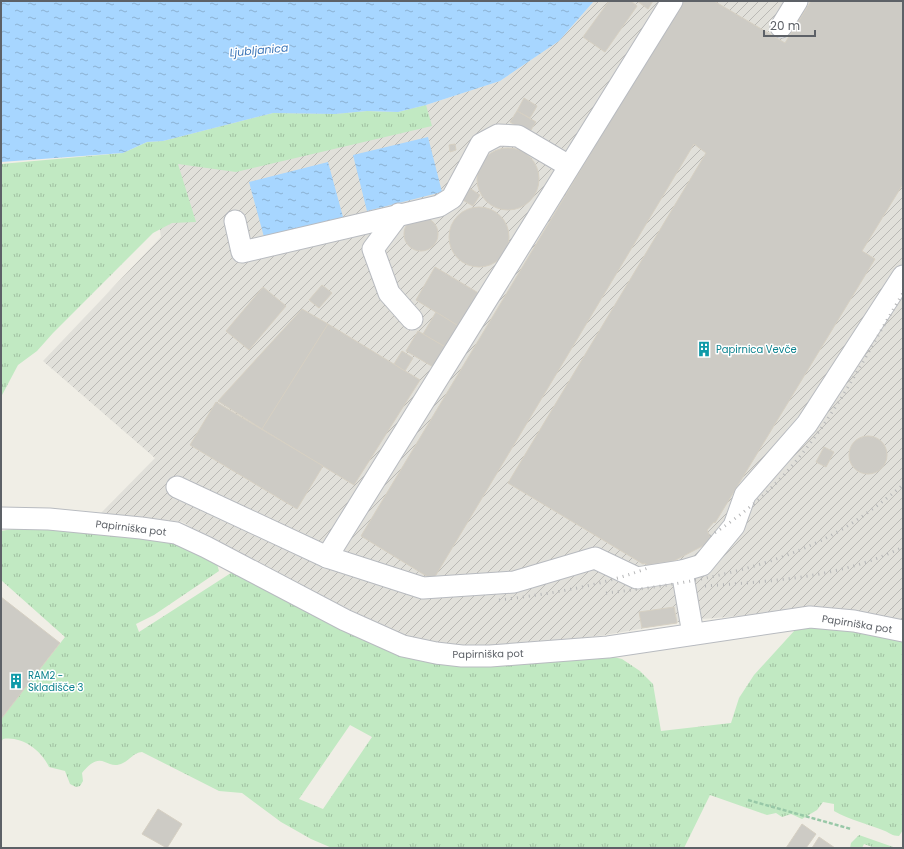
<svg xmlns="http://www.w3.org/2000/svg" width="904" height="849" viewBox="0 0 904 849" font-family="Poppins,sans-serif">
<style>
.industrial{fill:url(#industrial-furrows)}
.grass{fill:url(#grass-tufts);fill-rule:evenodd}
.water{fill:url(#water-ripples)}
.building{fill:#cdcbc5;stroke:#d6d0c3}
.lines{fill:none;stroke-linecap:round;stroke-linejoin:round}
.minor-casing{stroke:#b8bbc0;stroke-width:23}
.path{stroke:#98c8a7;stroke-width:2.5;stroke-dasharray:4 2;stroke-linecap:butt}
.minor{stroke:#fff;stroke-width:21}
.rail{stroke:#b6b7b8;stroke-width:3;stroke-dasharray:1 5;stroke-linecap:butt}
.labels{text-anchor:middle;dominant-baseline:central;stroke-width:3;stroke-linejoin:round;paint-order:stroke}
.culture-label{font-size:10px;fill:#0d838f;stroke:#fff;text-anchor:start}
.street-label{font-size:10px;fill:#5d6167;stroke:#fff}
.water-label{font-size:11px;font-style:italic;fill:#3c76b8;stroke:#fff}
</style>
<defs>
<pattern id="industrial-furrows" width="10" height="10" patternUnits="userSpaceOnUse"><rect width="10" height="10" fill="#e1e0da"/><path d="M-1 1l2-2M0 10L10 0M9 11l2-2" fill="none" stroke="#bab9b5"/></pattern>
<pattern id="grass-tufts" width="24" height="20" patternUnits="userSpaceOnUse"><rect width="24" height="20" fill="#c1e9c2"/><path d="M3 7l-1-3M5 7V3M7 7l1-3M15 17l-1-3M17 17v-4M19 17l1-3" fill="none" stroke="#a0c0a1"/></pattern>
<pattern id="water-ripples" width="26" height="14" patternUnits="userSpaceOnUse"><rect width="26" height="14" fill="#a7d6ff"/><path d="M2 4q2-2 4 0t4 0M15 11q2-2 4 0t4 0" fill="none" stroke="#8bb1d2"/></pattern>
</defs>
<rect width="100%" height="100%" fill="#f0eee6"/>
<polygon class="industrial" points="594,1 903,1 903,623 815,610 690,620 605,635 520,646 452,648 407,637 245,559 182,522 101,513 155,458 43,361 161,237 147,142 163,141 273,113 398,112 426,105 500,81 559,41"/>
<g class="grass">
<polygon points="426,105 432,126 236,172 178,164 196,222 172,223 153,233 53,333 37,351 18,365 1,397 1,164 123,153 147,142 163,141 273,113 335,114 367,111 398,112"/>
<path d="M 19,528 C 85,532 161,526 217,564 L 219,571 L 154,615 L 136,624 L 139,632 L 234,571 L 384,649 L 601,654 L 622,659 L 640,671 L 653,684 L 661,731 L 731,723 L 739,698 L 754,675 L 795,630 L 813,626 L 861,631 L 890,639 L 903,641 L 903,830 L 899,836 C 892,836 890,833 885,831 C 868,824 850,820 834,811 L 834,804 L 823,802 L 817,810 L 802,819 L 791,814 L 782,817 L 776,813 L 767,815 L 710,795 L 684,848 L 332,848 L 311,839 L 281,822 L 242,793 L 219,791 L 142,752 C 133,753 131,759 123,763 C 106,772 103,747 82,773 L 83,781 L 80,786 L 76,787 L 70,784 L 65,771 L 49,767 C 41,750 22,736 3,739 L 1,742 L 1,719 L 65,637 L 1,580 L 1,531 ZM 350,725 L 372,737 L 323,809 L 299,799 Z"/>
<polygon points="859,835 896,848 875,848 864,844 862,848 850,848 851,843"/>
</g>
<g class="water">
<polygon points="1,1 594,1 559,41 500,81 426,105 398,112 367,111 335,114 273,113 163,141 147,142 123,153 1,162"/>
<polygon points="428,137 442,192 367,211 353,155"/>
<polygon points="328,162 343,217 264,237 249,182"/>
</g>
<g class="building">
<polygon points="609,1 631,1 637,6 605,52 583,37"/>
<polygon points="637,1 653,1 648,9"/>
<polygon points="682,1 714,1 785,43 811,1 903,1 903,184 862,251 875,259 715,523 714,522 707,530 712,541 651,573 645,563 643,564 508,483 706,153 694,144 433,580 361,536"/>
<polygon points="524,98 537,106 530,118 517,111"/>
<polygon points="517,111 536,122 529,133 510,122"/>
<polygon points="455,144 456,150 450,152 449,145"/>
<circle cx="508" cy="179" r="31"/>
<polygon points="468,187 480,195 473,206 461,199"/>
<circle cx="479" cy="237" r="30"/>
<circle cx="421" cy="234" r="17"/>
<polygon points="435,267 480,294 460,327 416,300"/>
<polygon points="322,285 332,293 319,308 309,300"/>
<polygon points="263,287 286,306 249,350 226,331"/>
<polygon points="302,309 328,324 262,429 218,401"/>
<polygon points="436,312 460,327 447,348 423,334"/>
<polygon points="328,324 420,380 354,485 262,429"/>
<polygon points="418,331 447,348 435,368 406,351"/>
<polygon points="402,351 413,358 405,371 394,364"/>
<polygon points="216,402 323,466 297,509 190,445"/>
<circle cx="868" cy="455" r="19"/>
<polygon points="824,447 834,452 826,467 816,462"/>
<polygon points="1,597 60,643 1,719"/>
<polygon points="674,607 677,623 642,628 639,612"/>
<polygon points="158,809 182,824 167,848 142,834"/>
<polygon points="802,824 816,834 806,848 786,848"/>
<polygon points="819,837 835,848 812,848"/>
</g>
<g class="lines">
<defs>
<g id="minor">
<polyline points="781,27 797,1"/>
<polyline points="399,214 373,249 389,293 412,319"/>
<polyline points="235,221 242,252 439,206 452,198 481,144 498,135 518,136 569,166"/>
<polyline points="177,487 327,557 423,588 514,582 595,558 637,578 682,571 702,565 734,526 745,495 807,424 903,276"/>
<polyline points="1,518 49,519 141,528 176,533 206,547 345,620 403,646 436,653 462,656 490,656 608,647 810,617 854,621 903,631"/>
<polyline points="327,557 672,1"/>
<polyline points="682,571 693,634"/>
</g>
</defs>
<use href="#minor" class="minor-casing"/>
<polyline class="path" points="748,800 851,829"/>
<use href="#minor" class="minor"/>
<g class="rail">
<path d="M 710,536 C 730,523 750,508 768,491 C 826,436 862,361 903,293"/>
<path d="M 705,586 C 773,581 841,578 903,547"/>
<path d="M 606,593 C 680,585 759,572 826,538 C 854,524 879,505 903,485"/>
<path d="M 499,600 C 550,594 600,586 648,568"/>
</g>
</g>
<defs>
<symbol id="building-bare" viewBox="-9 -9 18 18"><path d="M-4-6H4V6H1V3H-1V6H-4ZM-2.5-4.3h1.7v1.8h-1.7ZM.8-4.3h1.7v1.8H.8ZM-2.5-1h1.7V.8h-1.7ZM.8-1h1.7V.8H.8Z" fill="#0f9aa8" stroke="#fff" stroke-width="2.5" paint-order="stroke"/></symbol>
</defs>
<g fill-rule="evenodd">
<use href="#building-bare" x="693" y="338" width="22" height="22"/>
<use href="#building-bare" x="5" y="670" width="22" height="22"/>
</g>
<g class="labels">
<g class="culture-label">
<text x="716" y="349">Papirnica Vevče</text>
<text x="28" y="675">RAM2 -<tspan x="28" dy="12">Skladišče 3</tspan></text>
</g>
<g class="street-label">
<text transform="translate(131 528) rotate(7)">Papirniška pot</text>
<text transform="translate(857 624) rotate(9)">Papirniška pot</text>
<text transform="translate(488 654) rotate(-1)">Papirniška pot</text>
</g>
<g class="water-label">
<text transform="translate(259 50) rotate(-5)">Ljubljanica</text>
</g>
</g>
<rect width="904" height="849" fill="none" stroke="#5d6167" stroke-width="4"/>
<path d="M764 30v6h51v-6" fill="none" stroke="#5d6167" stroke-width="2"/>
<text x="770" y="30" font-size="12" fill="#5d6167" stroke="#ffffff" stroke-width="3" paint-order="stroke">20 m</text>
</svg>
